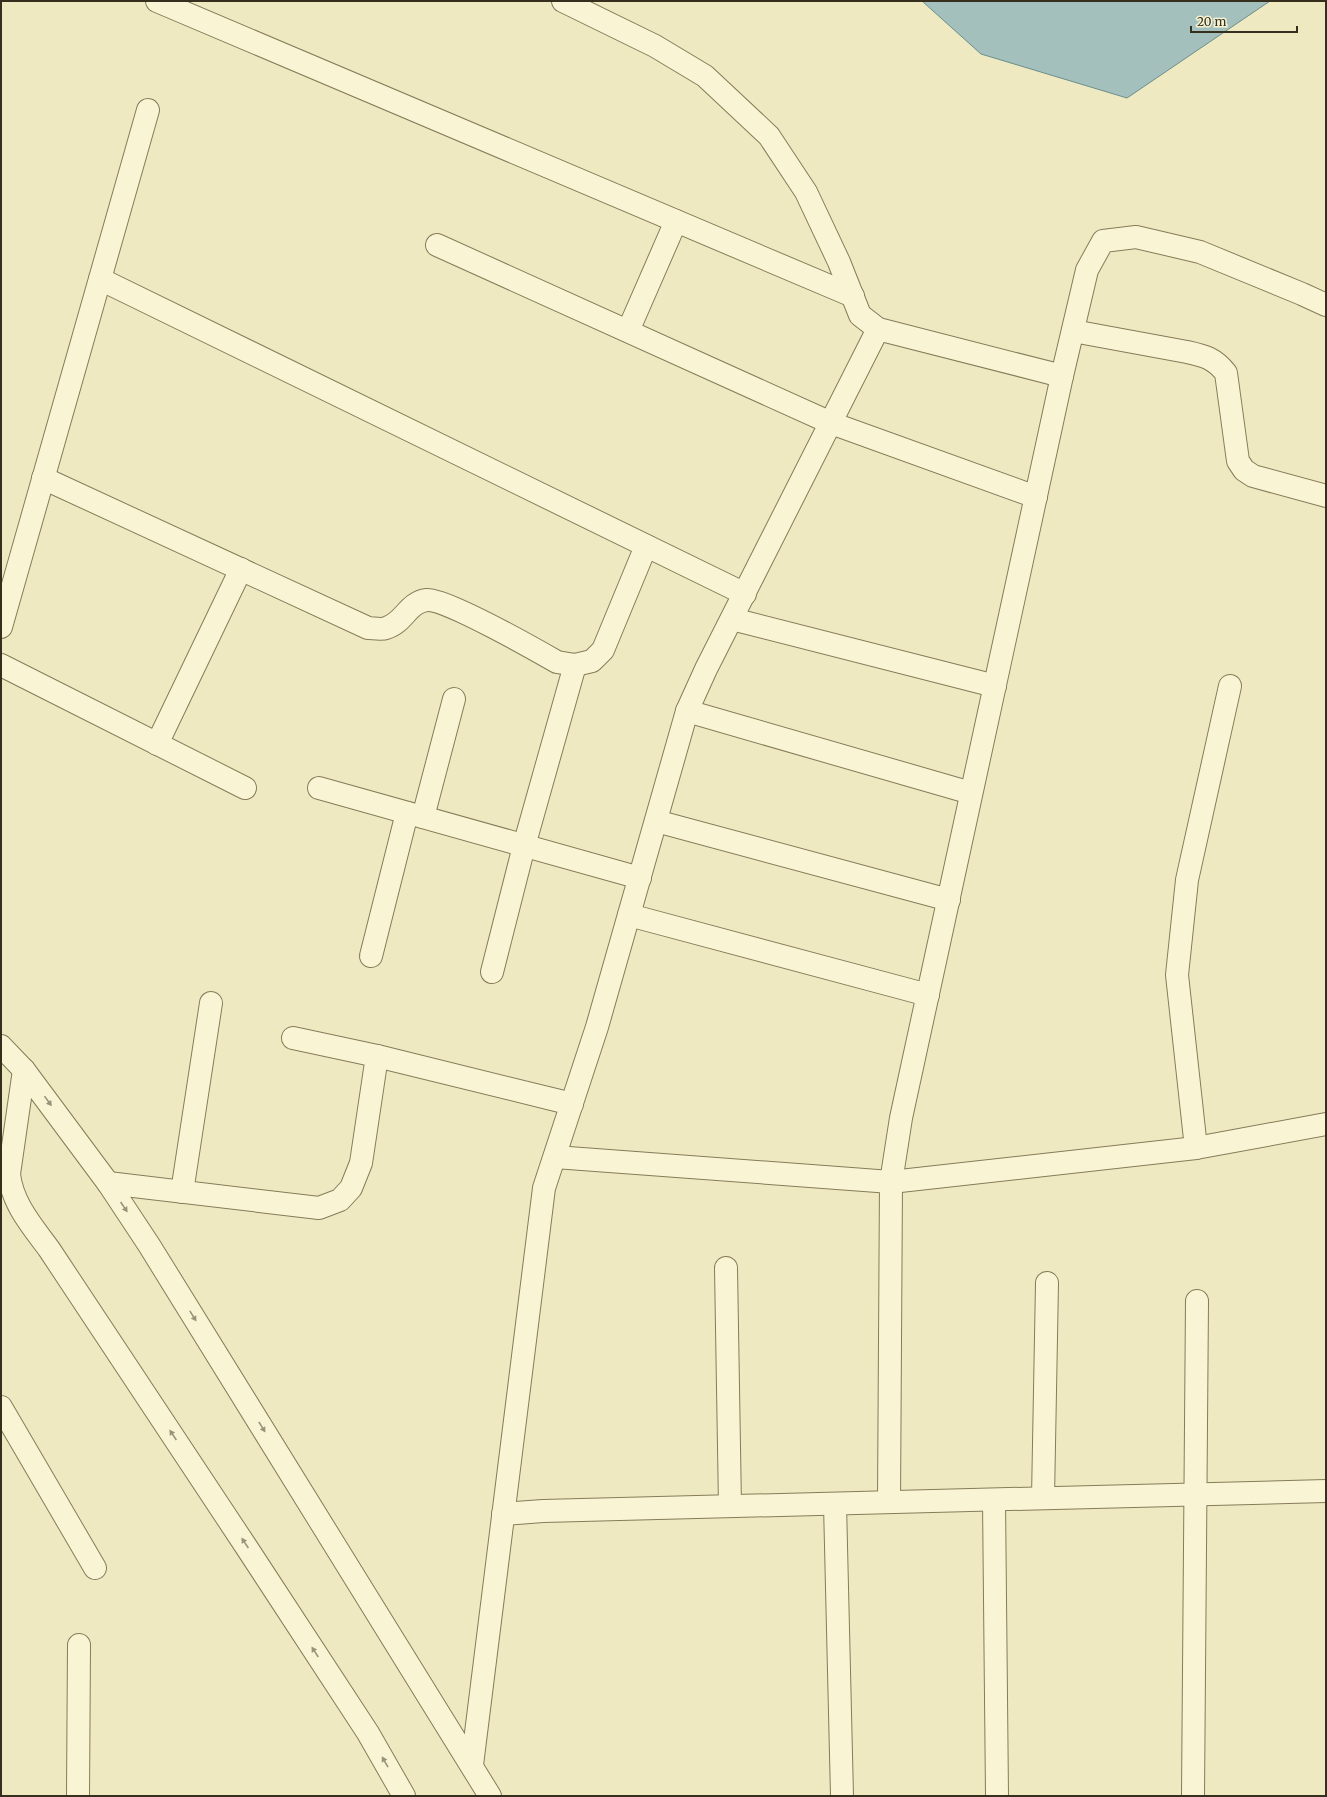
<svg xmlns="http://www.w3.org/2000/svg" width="1327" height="1797" viewBox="0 0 1327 1797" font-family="Merriweather,serif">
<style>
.water{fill:#a4c0bd;stroke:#6b8e8c}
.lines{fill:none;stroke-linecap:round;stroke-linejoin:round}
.street-casing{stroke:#877b59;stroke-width:24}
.street{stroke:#f9f5d4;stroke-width:22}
.oneway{fill:#989278}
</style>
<rect width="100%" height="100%" fill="#eee9c1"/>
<polygon class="water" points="922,1 1270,1 1127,98 981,54"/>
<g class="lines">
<defs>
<g id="street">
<polyline points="157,1 853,296"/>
<polyline points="563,1 655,46 705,76 769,136 806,192 839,262 860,315 878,329 1062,376"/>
<polyline points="437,245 831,423 1036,497"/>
<polyline points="100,279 745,594"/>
<polyline points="628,331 676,221"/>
<path d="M 1073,331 L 1187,352 C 1205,356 1214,358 1226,373 L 1238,461 L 1244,470 L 1253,476 L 1326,496"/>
<path d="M 43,478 L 368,628 C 373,628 381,630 386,628 C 404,623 408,602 427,600 C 445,598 536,650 557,662 L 575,665 L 592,661 L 603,650 L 646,546"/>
<polyline points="732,619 995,686"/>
<polyline points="1,627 148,110"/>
<polyline points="1,665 245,788"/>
<polyline points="687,711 971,793"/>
<polyline points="157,744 241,569"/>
<polyline points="319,788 640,878"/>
<polyline points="423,817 454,699"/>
<polyline points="656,821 949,900"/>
<polyline points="629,915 928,995"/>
<polyline points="371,956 407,813"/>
<polyline points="492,972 524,846 575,665"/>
<polyline points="293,1038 377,1056 572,1104"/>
<polyline points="1,1046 24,1070 108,1183 149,1245 490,1796"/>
<path d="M 24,1070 L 9,1174 C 12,1203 32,1226 49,1249 L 247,1548 L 368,1733 L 404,1796"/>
<polyline points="1196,1148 1177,975 1187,880 1230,686"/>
<polyline points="555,1157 891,1182 1196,1148 1326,1124"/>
<polyline points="108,1183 319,1208 340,1200 351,1188 361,1163 377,1056"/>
<polyline points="182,1192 211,1003"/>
<polyline points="726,1268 730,1506"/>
<polyline points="1,1407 95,1568"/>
<polyline points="1043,1498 1047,1283"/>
<polyline points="994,1500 997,1796"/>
<polyline points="889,1502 891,1182 901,1118 1062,376 1087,270 1103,241 1136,237 1200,252 1302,294 1326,305"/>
<polyline points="835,1504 842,1796"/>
<polyline points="503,1514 543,1511 1326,1491"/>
<polyline points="472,1765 544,1188 597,1027 687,711 706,669 878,329"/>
<polyline points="78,1796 79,1645"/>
<polyline points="1193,1796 1197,1301"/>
</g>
</defs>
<use href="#street" class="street-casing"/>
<use href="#street" class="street"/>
</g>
<defs><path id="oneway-solid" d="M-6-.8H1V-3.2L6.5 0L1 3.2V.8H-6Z"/></defs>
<g class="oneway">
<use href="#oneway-solid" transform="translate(48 1101) rotate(54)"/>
<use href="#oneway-solid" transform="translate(124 1207) rotate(56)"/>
<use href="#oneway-solid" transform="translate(193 1316) rotate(58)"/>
<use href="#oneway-solid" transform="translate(262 1427) rotate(58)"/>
<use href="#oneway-solid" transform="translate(173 1435) rotate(-124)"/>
<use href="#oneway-solid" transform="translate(245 1543) rotate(-124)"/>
<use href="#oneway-solid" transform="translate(315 1652) rotate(-123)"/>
<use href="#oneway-solid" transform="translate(385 1762) rotate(-120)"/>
</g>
<rect width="1327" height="1797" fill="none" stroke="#372f1d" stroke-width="4"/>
<path d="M1191 26v6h106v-6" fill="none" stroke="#372f1d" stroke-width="2"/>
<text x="1197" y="26" font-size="12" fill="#372f1d" stroke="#f5f2d1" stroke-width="3" paint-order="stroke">20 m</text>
</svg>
